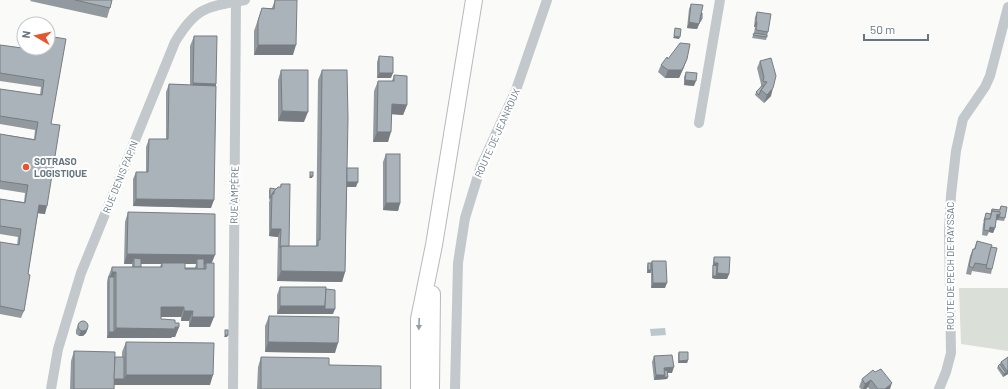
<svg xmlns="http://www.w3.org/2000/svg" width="1008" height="389" viewBox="0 0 1008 389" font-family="Barlow,sans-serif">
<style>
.green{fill:#dadfd7}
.water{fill:#bbc7cb}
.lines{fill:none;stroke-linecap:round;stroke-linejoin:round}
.primary-casing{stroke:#b5babe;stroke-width:18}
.street{stroke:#c3c8cc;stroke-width:10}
.primary{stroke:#fff;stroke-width:16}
.wall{fill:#929a9f;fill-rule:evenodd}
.shaded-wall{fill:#777d82}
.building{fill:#aab3b9;stroke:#777d82}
.oneway{fill:#939fa8}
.poi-dot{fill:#e4572e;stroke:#fff;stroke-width:1.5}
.labels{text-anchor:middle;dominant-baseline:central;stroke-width:4;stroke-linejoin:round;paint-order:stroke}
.street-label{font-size:10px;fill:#657683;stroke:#fff}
.poi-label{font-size:10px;font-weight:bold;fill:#657683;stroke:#fff;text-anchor:start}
</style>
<rect width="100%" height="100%" fill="#fafaf8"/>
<polygon class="green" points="959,288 1008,288 1008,351 961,344"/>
<polygon class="water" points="665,328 666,335 651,336 650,329"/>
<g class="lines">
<defs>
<g id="primary">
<polyline points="419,389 419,319 434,245 474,0"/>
<polyline points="431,389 432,294"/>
</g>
</defs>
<use href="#primary" class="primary-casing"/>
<g class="street">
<polyline points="699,123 720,0"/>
<path d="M 51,389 L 58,349 L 81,273 L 175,42 C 196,7 206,7 245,0"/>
<polyline points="233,389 236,1"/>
<polyline points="455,389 458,263 465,218 481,166 516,90 547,0"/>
<polyline points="939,389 946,372 951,353 949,231 951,195 956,151 963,119 985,87 990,76 1008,7"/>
</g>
<use href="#primary" class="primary"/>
</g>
<g class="wall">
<polygon points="31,0 112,0 110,8 107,18 30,1"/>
<polygon points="275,0 293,55 254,55 254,31 262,8 272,8"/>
<polygon points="691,4 702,13 702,19 701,22 700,22 697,29 687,28 689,9"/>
<polygon points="757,12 768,32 766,40 752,38 754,33 755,27 754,27 755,17"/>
<polygon points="194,36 216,84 216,86 211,208 133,206 133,179 136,172 146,172 146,147 149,139 166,139 166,92 169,84 190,85 190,46"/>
<polygon points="0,45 35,50 35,48 48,48 51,124 45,214 38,213 28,274 24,311 21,318 0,314 0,242 17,245 18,237 0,234 0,199 24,202 25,193 0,189 0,134 34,139 35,130 0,124 0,89 40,95 41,87 0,81"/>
<polygon points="379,56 391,78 377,78 377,62"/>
<polygon points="771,58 771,96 764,103 755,95 756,92 761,86 761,84 757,68 760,61"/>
<polygon points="668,59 684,67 679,78 665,78 658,72 661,65"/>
<polygon points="281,70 304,122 278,121 278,80"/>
<polygon points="322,70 347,168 356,187 347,187 345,272 342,282 277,281 278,237 269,236 269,202 270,199 269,200 269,191 270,188 276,189 280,187 281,184 289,246 316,246 316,245 318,80"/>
<polygon points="686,72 694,86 684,85 684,77"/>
<polygon points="394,75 407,105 403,115 392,114 388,142 373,142 374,91 378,81 392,81"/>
<polygon points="386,154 400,203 398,211 383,210 383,162"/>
<polygon points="1001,206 1005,218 1004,221 996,220 995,228 993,233 989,232 987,236 982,235 983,224 986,213 991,214 992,209 999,210"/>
<path d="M 128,212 L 211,263 L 210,327 L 189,327 L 189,321 L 181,321 L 181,317 L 161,317 L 161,319 L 175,323 L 179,327 L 175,337 L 172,337 L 171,338 L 107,338 L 107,282 L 108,277 L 112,267 L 132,267 L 132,264 L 124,264 L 125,222 ZM 141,264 L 161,264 L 160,267 L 141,267 ZM 185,264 L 196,264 L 195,268 L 185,268 Z"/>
<polygon points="977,241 991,247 992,269 991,274 972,271 971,275 966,274 970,256 973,249 974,249"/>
<polygon points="714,257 729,274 727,279 712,278 713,262"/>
<polygon points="652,261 665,288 651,288 651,273 647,273 647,266 648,263 651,263"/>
<polygon points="280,287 326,289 333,314 277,314 277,295"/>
<polygon points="269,316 335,353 265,352 265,326"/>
<polygon points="78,325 88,328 86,333 83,336 79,336 76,334 76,330"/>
<polygon points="126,342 210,385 114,385 114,389 70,389 71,361 74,351 115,357 122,357 122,352"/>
<polygon points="679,352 688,360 687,363 678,363 678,354"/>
<polygon points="654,356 672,373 667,373 668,377 667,379 654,380 652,362"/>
<polygon points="261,357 329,365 381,389 257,389 258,367"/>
<polygon points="1008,357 1008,374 1003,377 997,368 1001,362"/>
<polygon points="873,370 890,389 869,389 868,387 866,389 861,389 859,387 862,379"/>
</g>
<g class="shaded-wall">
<polygon points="756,21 757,22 755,27 754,27"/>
<polygon points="689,22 699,24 697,29 687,28"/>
<polygon points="674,36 680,37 679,39 673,38"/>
<polygon points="258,45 296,45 293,55 254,55"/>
<polygon points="687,59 684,67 679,78 665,78 668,70"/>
<polygon points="379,73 393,73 391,78 377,78"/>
<polygon points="685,80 696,81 694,86 684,85"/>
<polygon points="193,83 216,84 213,94 190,93"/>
<polygon points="773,88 771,96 764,103 767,95"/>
<polygon points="392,104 407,105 403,115 389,114"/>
<polygon points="282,111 308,112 304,122 278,121"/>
<polygon points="377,132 391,132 388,142 373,142"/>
<polygon points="310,176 313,176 312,178 309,178"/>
<polygon points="344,182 358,182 356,187 342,187"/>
<polygon points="136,199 214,200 211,208 133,206"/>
<polygon points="386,203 400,203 398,211 383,210"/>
<polygon points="39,205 47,206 45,214 36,213"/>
<polygon points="991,214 1000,215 998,220 995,219"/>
<polygon points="990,227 995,228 993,233 989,232"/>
<polygon points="271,229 281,229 278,237 269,236"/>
<polygon points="127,254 215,255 211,265 197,264 197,259 196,264 134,264 134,258 132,264 124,264"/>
<polygon points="714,263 718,263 716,268 713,265"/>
<polygon points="648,270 651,270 650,273 647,273"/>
<polygon points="281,271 345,272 342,282 277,281"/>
<polygon points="112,272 116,272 112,282 109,280"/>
<polygon points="717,273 729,274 727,279 715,279"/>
<polygon points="713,276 716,276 715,279 712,278"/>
<polygon points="653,283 667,283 665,288 651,288"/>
<polygon points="280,306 325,306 335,309 333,314 277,314"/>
<polygon points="161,307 184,307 181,317 158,317"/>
<polygon points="184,311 193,311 189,321 181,321"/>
<polygon points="192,317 214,317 210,327 189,327"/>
<polygon points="179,327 175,337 172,337 171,338 107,338 109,332 114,332 116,328"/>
<polygon points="88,328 86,333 83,336 79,336 81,331"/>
<polygon points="225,335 228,335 227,337 224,337"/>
<polygon points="268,342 338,343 335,353 265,352"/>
<polygon points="688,360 687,363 678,363 679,361"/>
<polygon points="674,367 672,373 663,373 664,368"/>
<polygon points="1008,370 1008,374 1003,377 1004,374 1006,373 1007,371"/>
<polygon points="126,375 213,375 210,385 111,385 113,379 124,379"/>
<polygon points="656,375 665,375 668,377 667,379 654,380"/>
<polygon points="871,380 868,387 866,389 863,389 865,384"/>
<polygon points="892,383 890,389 885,389"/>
</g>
<g class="building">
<polygon points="75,0 112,0 110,8"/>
<polygon points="275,0 297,0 296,45 258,45 258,21 262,8 274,9"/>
<polygon points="691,4 703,5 699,24 689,22"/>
<polygon points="757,12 771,14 768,32 756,30 757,22 756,21"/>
<polygon points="702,13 702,19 700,19"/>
<polygon points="675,28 681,29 680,37 674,36"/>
<polygon points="754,33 767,35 767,37 753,35"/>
<polygon points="48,36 66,39 51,124 60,125 47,206 39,205 28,274 30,275 24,311 0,306 0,242 19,245 21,229 0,226 0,199 25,203 28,185 0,181 0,134 35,140 38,122 0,116 0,89 42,95 44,80 0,73 0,45 37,50 37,48 48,48"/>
<polygon points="194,36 217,36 216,84 193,83"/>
<polygon points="680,43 690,44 687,59 682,70 668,70 661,65 667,57 668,59"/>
<polygon points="379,56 393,57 393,73 379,73"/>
<polygon points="771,58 776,76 773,88 767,95 761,90 767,82 763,81 764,77 760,61"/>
<polygon points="281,70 308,70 308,112 282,111"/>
<polygon points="322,70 347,70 348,118 345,272 281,271 281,246 318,246 318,240 320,240"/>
<polygon points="686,72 697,73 696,81 685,80"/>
<polygon points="394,75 407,76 407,105 392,104 391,132 377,132 378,81 394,81"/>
<polygon points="169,84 216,86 214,200 136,199 136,172 148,172 149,139 168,139"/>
<polygon points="762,86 764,86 761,90 759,95 756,92"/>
<rect x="386" y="154" width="14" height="49"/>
<rect x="347" y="168" width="11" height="14"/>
<rect x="310" y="172" width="3" height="4"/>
<polygon points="281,184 290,184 289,246 281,246 280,248 281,229 271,229 272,194 274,194 274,191 278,187 281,187"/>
<polygon points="270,188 276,189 274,191 272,194 270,198"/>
<polygon points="1001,206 1007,207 1005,218 999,217 1000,212 992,211 990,219 985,219 984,221 986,213 991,214 992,209 1000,210"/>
<polygon points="992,211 1000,212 1000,215 997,214 995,228 990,227 989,231 984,230 985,219 990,219"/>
<polygon points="128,212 215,214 215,255 127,254"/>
<polygon points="977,241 992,245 987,265 975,263 973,268 969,266 973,249 975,249"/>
<polygon points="991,247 997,248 992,269 986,268"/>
<polygon points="714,257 730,257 729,274 717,273 718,263 714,263"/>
<polygon points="134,258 141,259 141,267 134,267"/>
<polygon points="197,259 204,259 204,269 185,269 185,268 197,268"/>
<polygon points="652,261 666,261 667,283 653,283"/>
<polygon points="162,263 185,263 185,269 206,269 206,263 214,263 214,317 192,317 193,311 184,311 184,307 161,307 161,319 175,320 175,323 179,323 179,327 175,327 175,329 116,328 116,272 112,272 112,267 162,267"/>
<rect x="648" y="263" width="3" height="7"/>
<polygon points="713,265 717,266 716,276 713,276"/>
<rect x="109" y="277" width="5" height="55"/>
<polygon points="280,287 326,287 325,306 280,306"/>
<polygon points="326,289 335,290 335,309 325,309 325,306"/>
<polygon points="269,316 339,317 338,343 268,342"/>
<circle cx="83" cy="326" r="5"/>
<rect x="225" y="330" width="3" height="5"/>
<polygon points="126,342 214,343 213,375 126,375"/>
<polygon points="74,351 115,352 114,389 74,389"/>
<polygon points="679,352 688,352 688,360 679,361"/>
<polygon points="672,355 674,367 664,368 665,375 656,375 654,356"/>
<polygon points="115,357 124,357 124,379 114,379"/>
<polygon points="261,357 329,358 329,365 381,366 381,389 261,389"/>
<polygon points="1008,357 1008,370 1007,371 1001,362"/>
<polygon points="1000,364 1006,373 1004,374 998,366"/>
<polygon points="881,369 892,383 885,389 878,389 871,380 865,384 862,379 873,370 875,372"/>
<polygon points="667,370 668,377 664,377 665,375 664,371"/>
</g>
<defs><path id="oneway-solid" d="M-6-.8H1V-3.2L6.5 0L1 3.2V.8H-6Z"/></defs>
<use class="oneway" href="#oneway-solid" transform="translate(419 324) rotate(92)"/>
<circle class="poi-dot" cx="26" cy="167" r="4"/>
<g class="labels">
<g class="street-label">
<text transform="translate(497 133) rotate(-66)">ROUTE DE JEANROUX</text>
<text transform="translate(120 177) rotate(-68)">RUE DENIS PAPIN</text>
<text transform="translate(234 195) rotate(-89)">RUE AMPÈRE</text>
<text transform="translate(950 266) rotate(-90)">ROUTE DE PECH DE RAYSSAC</text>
</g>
<g class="poi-label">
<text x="34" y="161">SOTRASO<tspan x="34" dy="12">LOGISTIQUE</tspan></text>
</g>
</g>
<g transform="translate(36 36) rotate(279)"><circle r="19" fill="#ffffff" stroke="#c1c8cd"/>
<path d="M0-3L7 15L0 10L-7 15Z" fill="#e4572e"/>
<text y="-6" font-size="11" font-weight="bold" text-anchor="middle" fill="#657683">N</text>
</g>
<path d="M864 34v6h64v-6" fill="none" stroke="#657683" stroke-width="2"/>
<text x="870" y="34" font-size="12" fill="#657683" stroke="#ffffff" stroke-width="3" paint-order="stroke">50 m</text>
</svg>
